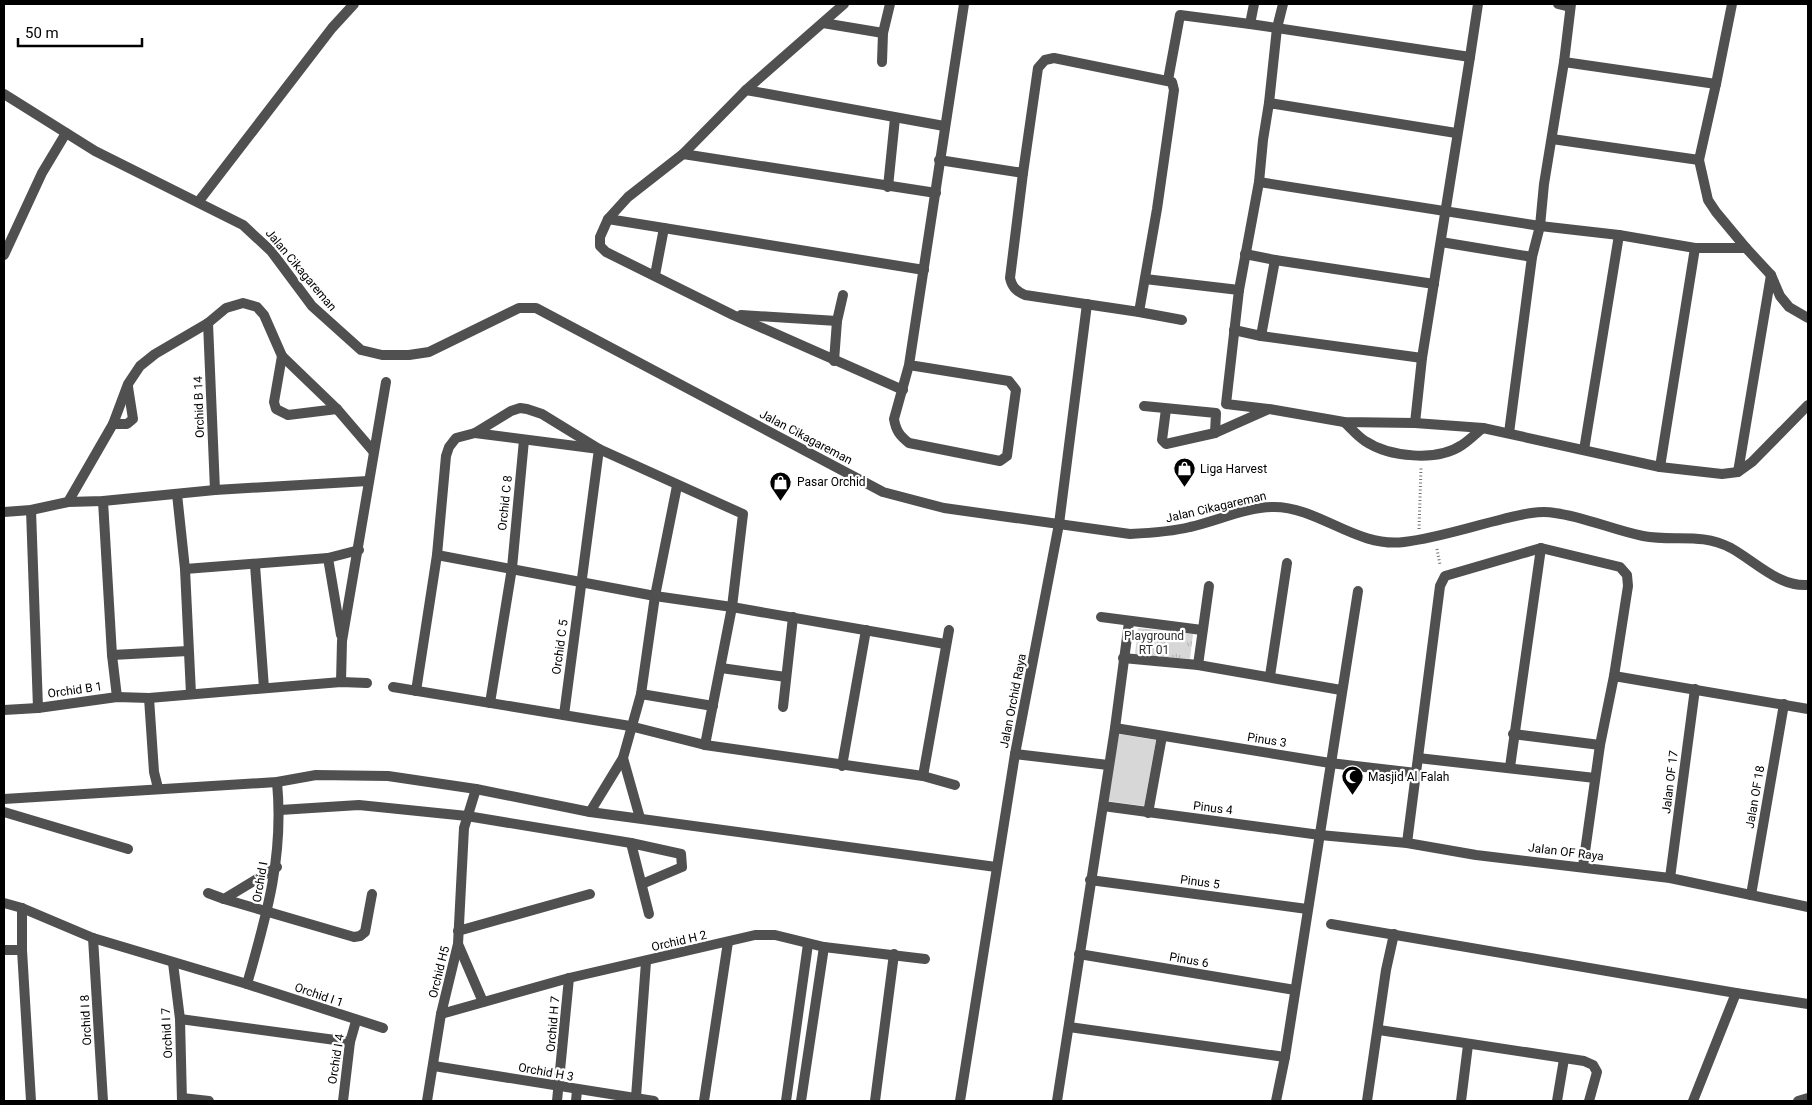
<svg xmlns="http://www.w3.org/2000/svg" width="1812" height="1105" viewBox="0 0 1812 1105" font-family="Roboto,sans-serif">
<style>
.grass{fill:#d7d7d7}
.park{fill:url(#park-tufts)}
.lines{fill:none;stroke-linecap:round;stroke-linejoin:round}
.path{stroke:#727272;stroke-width:3;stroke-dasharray:1 2.5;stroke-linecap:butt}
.minor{stroke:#505050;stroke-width:10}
.tertiary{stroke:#505050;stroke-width:10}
.labels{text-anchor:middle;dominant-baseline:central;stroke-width:4.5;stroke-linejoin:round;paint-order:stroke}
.street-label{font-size:12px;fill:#000;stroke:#fff}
.poi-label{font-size:12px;fill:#000;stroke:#fff;text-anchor:start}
.park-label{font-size:12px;fill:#2e2e2e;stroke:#fff}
</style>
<defs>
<pattern id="park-tufts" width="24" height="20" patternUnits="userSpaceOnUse" patternTransform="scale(1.25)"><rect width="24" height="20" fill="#d7d7d7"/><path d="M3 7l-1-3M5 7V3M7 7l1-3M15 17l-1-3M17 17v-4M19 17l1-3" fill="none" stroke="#b7b7b7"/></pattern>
</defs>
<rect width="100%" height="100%" fill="#fff"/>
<polygon class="grass" points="1119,734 1156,740 1144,806 1107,801"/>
<polygon class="park" points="1138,628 1193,634 1190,659 1135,654"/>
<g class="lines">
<g class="path">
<polyline points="1419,529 1421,468"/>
<polyline points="1437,549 1440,565"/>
</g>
<g class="minor">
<polyline points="844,4 746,90 683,154 628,197 608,219 600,237 600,246 606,252 733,315 903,390"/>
<polyline points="1558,4 1570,7"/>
<polyline points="823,23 883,33"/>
<polyline points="1250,24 1470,57 1478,4"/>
<polyline points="882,62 883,33 890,4"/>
<polyline points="1564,62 1716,84 1732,4"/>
<polyline points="1168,80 1180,15 1250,24 1254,4"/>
<polyline points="746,90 944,126"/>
<polyline points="1269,103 1277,28 1283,4"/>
<polyline points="1552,139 1699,160 1716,84"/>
<polyline points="683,154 936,193"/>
<path d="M 939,160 L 1023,173 L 1010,278 C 1012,287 1016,291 1025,295 L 1139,312 L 1182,320"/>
<polyline points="1699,160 1708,200 1716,212 1746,248 1771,275 1780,296 1789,307 1808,318"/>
<polyline points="1023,173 1038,68 1045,60 1054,58 1172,82 1174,90 1157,209 1139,312"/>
<polyline points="1259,182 1540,226 1619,235"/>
<polyline points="888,187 895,118"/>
<polyline points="199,201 332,28 354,4"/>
<polyline points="608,219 924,270"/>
<polyline points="1441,242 1532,257"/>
<polyline points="4,255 42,173 66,133"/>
<polyline points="1275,260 1434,284"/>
<polyline points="655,275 664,228"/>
<polyline points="1145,279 1239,290 1259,182 1263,140 1269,103 1456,133"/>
<polyline points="1239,290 1226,404 1268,409"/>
<polyline points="741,315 837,321"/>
<polyline points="208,323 215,490"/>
<polyline points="1234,330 1261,336 1275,260 1245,254"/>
<polyline points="1261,336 1422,358"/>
<polyline points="282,356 274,402 276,409 288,415 337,409"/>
<polyline points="834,361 837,321 843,295"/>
<path d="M 909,365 L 1009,381 L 1016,390 L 1007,456 L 1000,461 L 909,443 C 900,436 896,431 894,419 L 909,365 L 964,4"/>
<polyline points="1144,406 1216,413 1215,433"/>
<polyline points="1166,409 1162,440 1166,444 1215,433 1269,409 1344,422 1415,423 1483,428 1660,467 1722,474 1738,472 1752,462 1808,405"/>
<path d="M 1344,422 C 1351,428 1357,436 1365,441 C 1389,457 1437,462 1462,445 C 1470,440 1476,433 1483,428"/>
<polyline points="1415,423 1422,358 1470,57"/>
<polyline points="113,424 127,424 133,419 128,387"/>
<polyline points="475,433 599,449 564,715"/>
<polyline points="1509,433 1532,257 1540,226 1544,184 1564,62 1571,4"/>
<polyline points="1584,450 1619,235 1695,248 1746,248"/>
<polyline points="1660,467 1695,248"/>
<polyline points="1738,472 1771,275"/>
<polyline points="177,494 185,569 191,694"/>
<polyline points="103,501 112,655 117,697"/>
<polyline points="68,502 113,424 128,384 140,366 155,354 208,323 226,308 243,303 257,307 264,315 282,356 337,409 373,451"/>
<polyline points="31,510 38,708"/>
<polyline points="4,512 31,510 68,502 103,501 215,490 368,481"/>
<polyline points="437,555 655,596 732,607 945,644"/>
<polyline points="328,558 341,635"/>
<polyline points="255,565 264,688"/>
<polyline points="185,569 328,558 359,550"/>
<polyline points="1101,617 1202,630"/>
<polyline points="112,655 188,651"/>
<polyline points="1123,658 1198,665 1341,690"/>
<polyline points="1198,665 1209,586"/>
<polyline points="721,668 786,677"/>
<polyline points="1270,676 1287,563"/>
<polyline points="341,682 342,641 386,382"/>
<polyline points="393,687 630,726 705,745 923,776 955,785"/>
<polyline points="416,691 437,555 446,456 449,447 456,438 475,433 511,411 520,408 527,409 542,414 599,449 743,514 732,607 705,745"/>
<polyline points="641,694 713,706"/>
<polyline points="149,698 154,772 158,788"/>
<polyline points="490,703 512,568 524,440"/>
<polyline points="783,707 793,617"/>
<polyline points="4,710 38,708 117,697 149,698 341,682 367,683"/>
<polyline points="1115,728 1330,763 1416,773"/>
<polyline points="1513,734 1600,745"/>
<polyline points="1015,754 1108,765"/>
<polyline points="623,758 640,818"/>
<polyline points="1418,758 1595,778"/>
<polyline points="842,766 866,630"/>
<polyline points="1510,767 1541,548"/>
<polyline points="923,776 949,630"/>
<polyline points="4,799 277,782 316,775 388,776 476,789 590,812 996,867"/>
<polyline points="1103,806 1320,835 1407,843 1476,855 1670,878 1808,907"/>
<polyline points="280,810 359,805 467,816 631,843 681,854 682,867 642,884"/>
<polyline points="4,812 128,849"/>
<polyline points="590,812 623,758 641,694 655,596 677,486"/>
<polyline points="1148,813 1162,736"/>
<polyline points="631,843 649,914"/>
<polyline points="1407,843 1440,586 1445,576 1541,548 1620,567 1627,575 1628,586 1614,676"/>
<polyline points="1583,866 1600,745 1614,676 1808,709"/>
<polyline points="1670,878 1695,689"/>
<polyline points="1090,880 1307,909"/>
<polyline points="208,893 224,899 277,867"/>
<polyline points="1751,895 1784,704"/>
<polyline points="224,899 354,937 360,936 365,932 372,894"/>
<polyline points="4,903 22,908 93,938 247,984 383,1028"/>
<polyline points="22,908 22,950 31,1101"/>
<polyline points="1331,924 1736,993 1808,1004"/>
<polyline points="458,931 590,894"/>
<polyline points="93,938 103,1101"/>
<polyline points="458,944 483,1002"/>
<polyline points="4,950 22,950"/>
<polyline points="1079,954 1295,990"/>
<polyline points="173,963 180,1019 182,1101"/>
<path d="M 247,984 C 267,914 284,856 277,782"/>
<polyline points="441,1014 569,978 755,935 775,935 824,947 925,959"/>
<polyline points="180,1019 350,1042"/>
<polyline points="1069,1027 1285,1057"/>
<polyline points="1379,1030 1584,1061 1593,1065 1597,1072 1589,1101"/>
<polyline points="434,1066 654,1101"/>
<polyline points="636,1097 646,962"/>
<polyline points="182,1098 209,1101"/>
<polyline points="343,1101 350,1042 356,1021"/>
<polyline points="427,1101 441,1014 458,944 464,828 476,789"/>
<polyline points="557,1101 569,978"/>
<polyline points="576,1101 577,1090"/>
<polyline points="704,1101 728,942"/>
<polyline points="786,1101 808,944"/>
<polyline points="801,1101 824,947"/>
<polyline points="875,1101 894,954"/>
<polyline points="960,1101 1015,754 1059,524 1087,304"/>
<polyline points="1057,1101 1115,728 1129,622"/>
<polyline points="1276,1101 1285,1057 1358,591"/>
<polyline points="1367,1101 1386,970 1394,934"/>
<polyline points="1461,1101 1468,1045"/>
<polyline points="1557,1101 1564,1059"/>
<polyline points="1693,1101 1736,993"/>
<polyline points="1798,1101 1808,1098"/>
</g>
<path class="tertiary" d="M 4,94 L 95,151 L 243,225 L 271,251 L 312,306 L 361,350 L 382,355 L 409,355 L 429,352 L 519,308 L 536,308 L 883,492 L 944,508 L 1130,534 C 1150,533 1170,532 1190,527 C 1217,521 1246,507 1274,507 C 1319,507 1356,548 1404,542 C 1437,538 1470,527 1503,519 C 1520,515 1537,510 1555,513 C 1585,517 1613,530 1643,536 C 1675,542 1700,532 1731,548 C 1756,562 1779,587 1808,585"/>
</g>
<defs>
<symbol id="shop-pin" viewBox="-11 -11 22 30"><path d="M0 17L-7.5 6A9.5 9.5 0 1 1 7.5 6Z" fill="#000" stroke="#fff"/><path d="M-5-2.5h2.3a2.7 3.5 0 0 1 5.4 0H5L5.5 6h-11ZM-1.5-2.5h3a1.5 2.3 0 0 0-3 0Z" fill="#fff"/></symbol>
<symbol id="mosque-pin" viewBox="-11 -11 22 30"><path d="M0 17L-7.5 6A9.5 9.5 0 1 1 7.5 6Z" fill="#000" stroke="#fff"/><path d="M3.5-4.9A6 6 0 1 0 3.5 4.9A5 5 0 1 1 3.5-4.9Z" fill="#fff"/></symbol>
</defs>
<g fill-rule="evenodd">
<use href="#shop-pin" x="1172" y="456" width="25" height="34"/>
<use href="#shop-pin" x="768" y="470" width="25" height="34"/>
<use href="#mosque-pin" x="1340" y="764" width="25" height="34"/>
</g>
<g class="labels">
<g class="street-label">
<text transform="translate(301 270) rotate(50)">Jalan Cikagareman</text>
<text transform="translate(199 407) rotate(-92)">Orchid B 14</text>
<text transform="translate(806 437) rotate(28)">Jalan Cikagareman</text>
<text transform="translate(505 503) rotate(-84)">Orchid C 8</text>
<text transform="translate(1216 507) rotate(-13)">Jalan Cikagareman</text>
<text transform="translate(560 647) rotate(-82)">Orchid C 5</text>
<text transform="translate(75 690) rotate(-8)">Orchid B 1</text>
<text transform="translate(1013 701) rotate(-79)">Jalan Orchid Raya</text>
<text transform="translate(1267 740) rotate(9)">Pinus 3</text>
<text transform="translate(1670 782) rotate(-83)">Jalan OF 17</text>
<text transform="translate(1755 797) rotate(-80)">Jalan OF 18</text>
<text transform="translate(1213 808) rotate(7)">Pinus 4</text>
<text transform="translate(1566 852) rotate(7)">Jalan OF Raya</text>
<text transform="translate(260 882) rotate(-80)">Orchid I</text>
<text transform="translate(1200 882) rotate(8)">Pinus 5</text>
<text transform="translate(679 941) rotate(-13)">Orchid H 2</text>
<text transform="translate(1189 960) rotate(10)">Pinus 6</text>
<text transform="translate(439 972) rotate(-76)">Orchid H5</text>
<text transform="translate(319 995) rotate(19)">Orchid I 1</text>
<text transform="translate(86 1020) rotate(-93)">Orchid I 8</text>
<text transform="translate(553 1024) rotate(-85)">Orchid H 7</text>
<text transform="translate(167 1033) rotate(-93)">Orchid I 7</text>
<text transform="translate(336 1059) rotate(-81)">Orchid I 4</text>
<text transform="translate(546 1072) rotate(10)">Orchid H 3</text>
</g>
<g class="poi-label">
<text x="1200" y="469">Liga Harvest</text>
<text x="797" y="482">Pasar Orchid</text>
<text x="1368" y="777">Masjid Al Falah</text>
</g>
<g class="park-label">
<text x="1154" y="636">Playground<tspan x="1154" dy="14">RT 01</tspan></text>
</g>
</g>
<rect width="1812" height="1105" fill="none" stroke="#000000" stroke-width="10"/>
<path d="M18 38v8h124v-8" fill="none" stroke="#000000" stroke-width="2.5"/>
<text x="25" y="38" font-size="15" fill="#000000" stroke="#ffffff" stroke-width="4" paint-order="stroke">50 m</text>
</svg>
